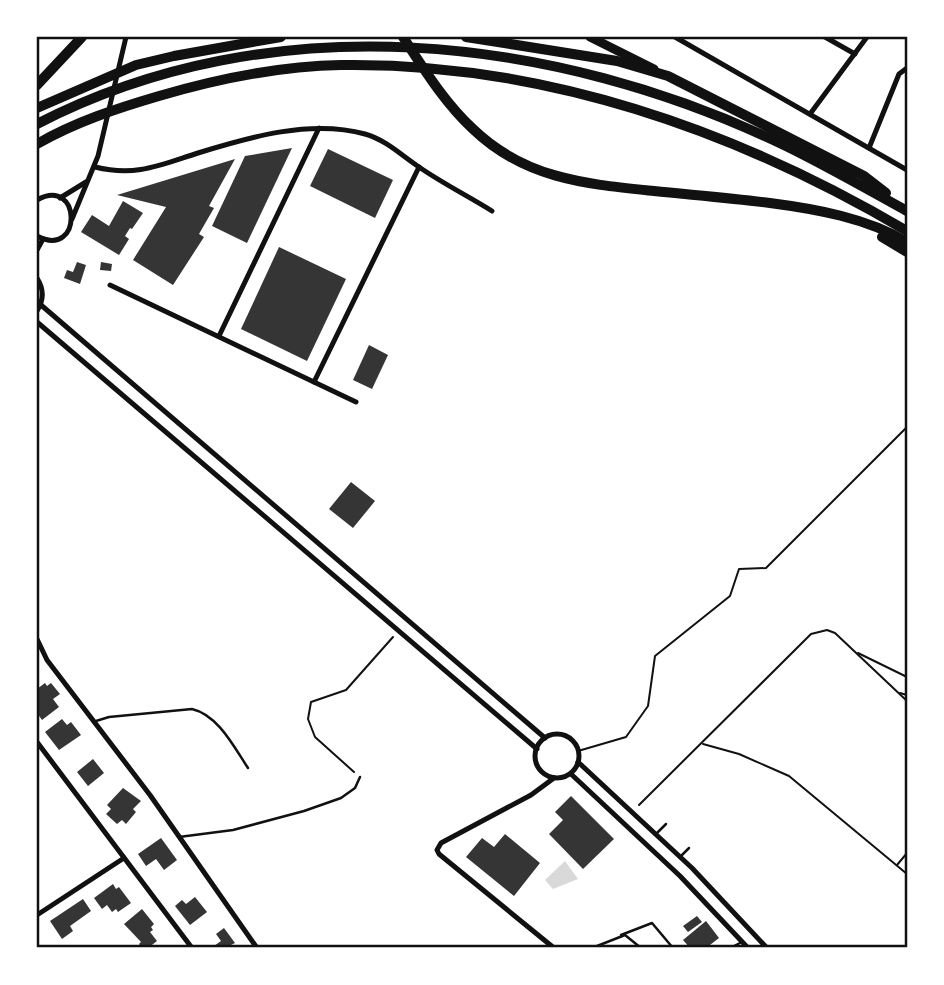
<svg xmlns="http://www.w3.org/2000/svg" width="944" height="985" viewBox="0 0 944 985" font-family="'DM Sans',sans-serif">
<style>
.water{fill:#d9d9d9}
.building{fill:#353535}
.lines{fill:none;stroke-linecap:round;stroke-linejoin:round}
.path{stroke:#111;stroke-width:2}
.service{stroke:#111;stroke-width:2.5}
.minor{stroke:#111;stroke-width:5}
.primary{stroke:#111;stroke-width:9}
.motorway{stroke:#111;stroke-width:10}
.neatline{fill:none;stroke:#111;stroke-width:2.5}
</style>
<rect width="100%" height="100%" fill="#fff"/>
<polygon class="water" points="565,861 578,879 553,889 545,880"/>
<g class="building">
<polygon points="292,148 247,243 212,226 245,156"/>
<polygon points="328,149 393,180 375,218 310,186"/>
<polygon points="235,159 209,206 214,208 199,234 204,237 173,285 133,260 166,207 117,195"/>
<polygon points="123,201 143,213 132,229 130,228 125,236 129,239 119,255 81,232 92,215 109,226"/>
<polygon points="279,247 346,279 307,361 241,329"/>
<polygon points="77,262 86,265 80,284 64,278 67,270 73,272"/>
<polygon points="101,262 112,264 111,271 100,270"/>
<polygon points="369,345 388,355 372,389 353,380"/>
<polygon points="351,482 375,501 353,528 329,509"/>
<polygon points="45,683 47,686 51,683 60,694 53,699 59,707 42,720 37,713 37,689"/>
<polygon points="62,719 67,725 71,722 81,735 59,750 45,732"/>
<polygon points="93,759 104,773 88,786 77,772"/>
<polygon points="123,788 141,801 133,809 136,812 126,824 122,820 117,824 106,814 111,809 107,805"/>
<polygon points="571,796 614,839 583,869 549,834 563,820 555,812"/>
<polygon points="505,834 540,863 514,896 466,857 482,838 494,847"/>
<polygon points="161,838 177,860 164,870 156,859 146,866 138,854"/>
<polygon points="113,884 116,889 119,887 131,903 118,912 116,909 112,912 107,905 102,909 94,898"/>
<polygon points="195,897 207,912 190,925 175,906 182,900 186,904"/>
<polygon points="83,899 91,911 70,926 73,931 62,939 50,921"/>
<polygon points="142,909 154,924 151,927 153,930 150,932 157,941 148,948 142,948 139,944 141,942 124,924"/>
<polygon points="697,916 702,922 688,932 683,926"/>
<polygon points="706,921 719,938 706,948 690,948 683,940"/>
<polygon points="224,928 235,943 231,945 234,948 216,948 214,946 221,941 216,934"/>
</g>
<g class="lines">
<g class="path">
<polyline points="858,653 907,677"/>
<polyline points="900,693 907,695"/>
<polyline points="703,744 739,754 789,776 907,874"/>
<polyline points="578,751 626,737 648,706 655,656 730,596 739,569 766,568 907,427"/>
<polyline points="354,772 315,737 308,719 311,702 346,690 393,637"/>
<polyline points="639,805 811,634 827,630 835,633 907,701"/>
<polyline points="897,865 907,853"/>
</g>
<g class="service">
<path d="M 96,721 L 109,717 L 192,709 C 218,715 234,747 248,768"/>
<polyline points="656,834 666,824"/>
<polyline points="179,837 233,830 304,811 341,798 355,788 360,777"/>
<polyline points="680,857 689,848"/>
<polyline points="621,935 652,923 673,948"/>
<polyline points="592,948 625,935 641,948"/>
<polyline points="730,948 742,942"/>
</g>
<g class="minor">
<polyline points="675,37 907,170"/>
<polyline points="825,37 855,54"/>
<polyline points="810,114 867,37"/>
<polyline points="869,148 899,74 907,68"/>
<path d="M 95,167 C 136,177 160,165 198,153 C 250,137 311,119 365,134 C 386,140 401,155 419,167 C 442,183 468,196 492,211"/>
<polyline points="60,198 86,182"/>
<path d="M 37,200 C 82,175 83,260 37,236"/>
<polyline points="72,219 98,156 126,37"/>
<polyline points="37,250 43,239"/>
<path d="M 37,278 C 44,289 44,300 37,311"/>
<polyline points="110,285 356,402"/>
<polyline points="41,305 545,738"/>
<polyline points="37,322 537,749"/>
<polyline points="219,336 319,128"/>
<polyline points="314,382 419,167"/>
<polyline points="37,639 47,660 150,795 257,948"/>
<circle cx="557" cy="756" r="22"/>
<polyline points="37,742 192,948"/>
<polyline points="578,762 692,868 767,948"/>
<polyline points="571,774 680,876 748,948"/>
<polyline points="37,915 124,858"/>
<polyline points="37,947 38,948"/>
<polyline points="554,948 439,854 437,850 441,843 531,795 554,778"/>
</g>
<polyline class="primary" points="590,37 654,69"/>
<g class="motorway">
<path d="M 403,37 C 424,69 444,102 473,129 C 525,179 586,184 654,191 C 693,195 732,198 770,203 C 816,209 867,218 907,242"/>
<polyline points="466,37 617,61 668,76 864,176 886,193"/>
<polyline points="37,85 82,37"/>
<polyline points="37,108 136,65 174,56 281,37"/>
<path d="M 37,124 C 271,3 555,34 786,146 C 827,166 867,189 907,211"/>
<path d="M 37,144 C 75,122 118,108 159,96 C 217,79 281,66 341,65 C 542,62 736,130 907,231"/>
<polyline points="882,237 907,252"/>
</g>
</g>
<rect width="944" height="985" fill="none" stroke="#ffffff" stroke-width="77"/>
<rect x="38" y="38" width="868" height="908" class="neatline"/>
</svg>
